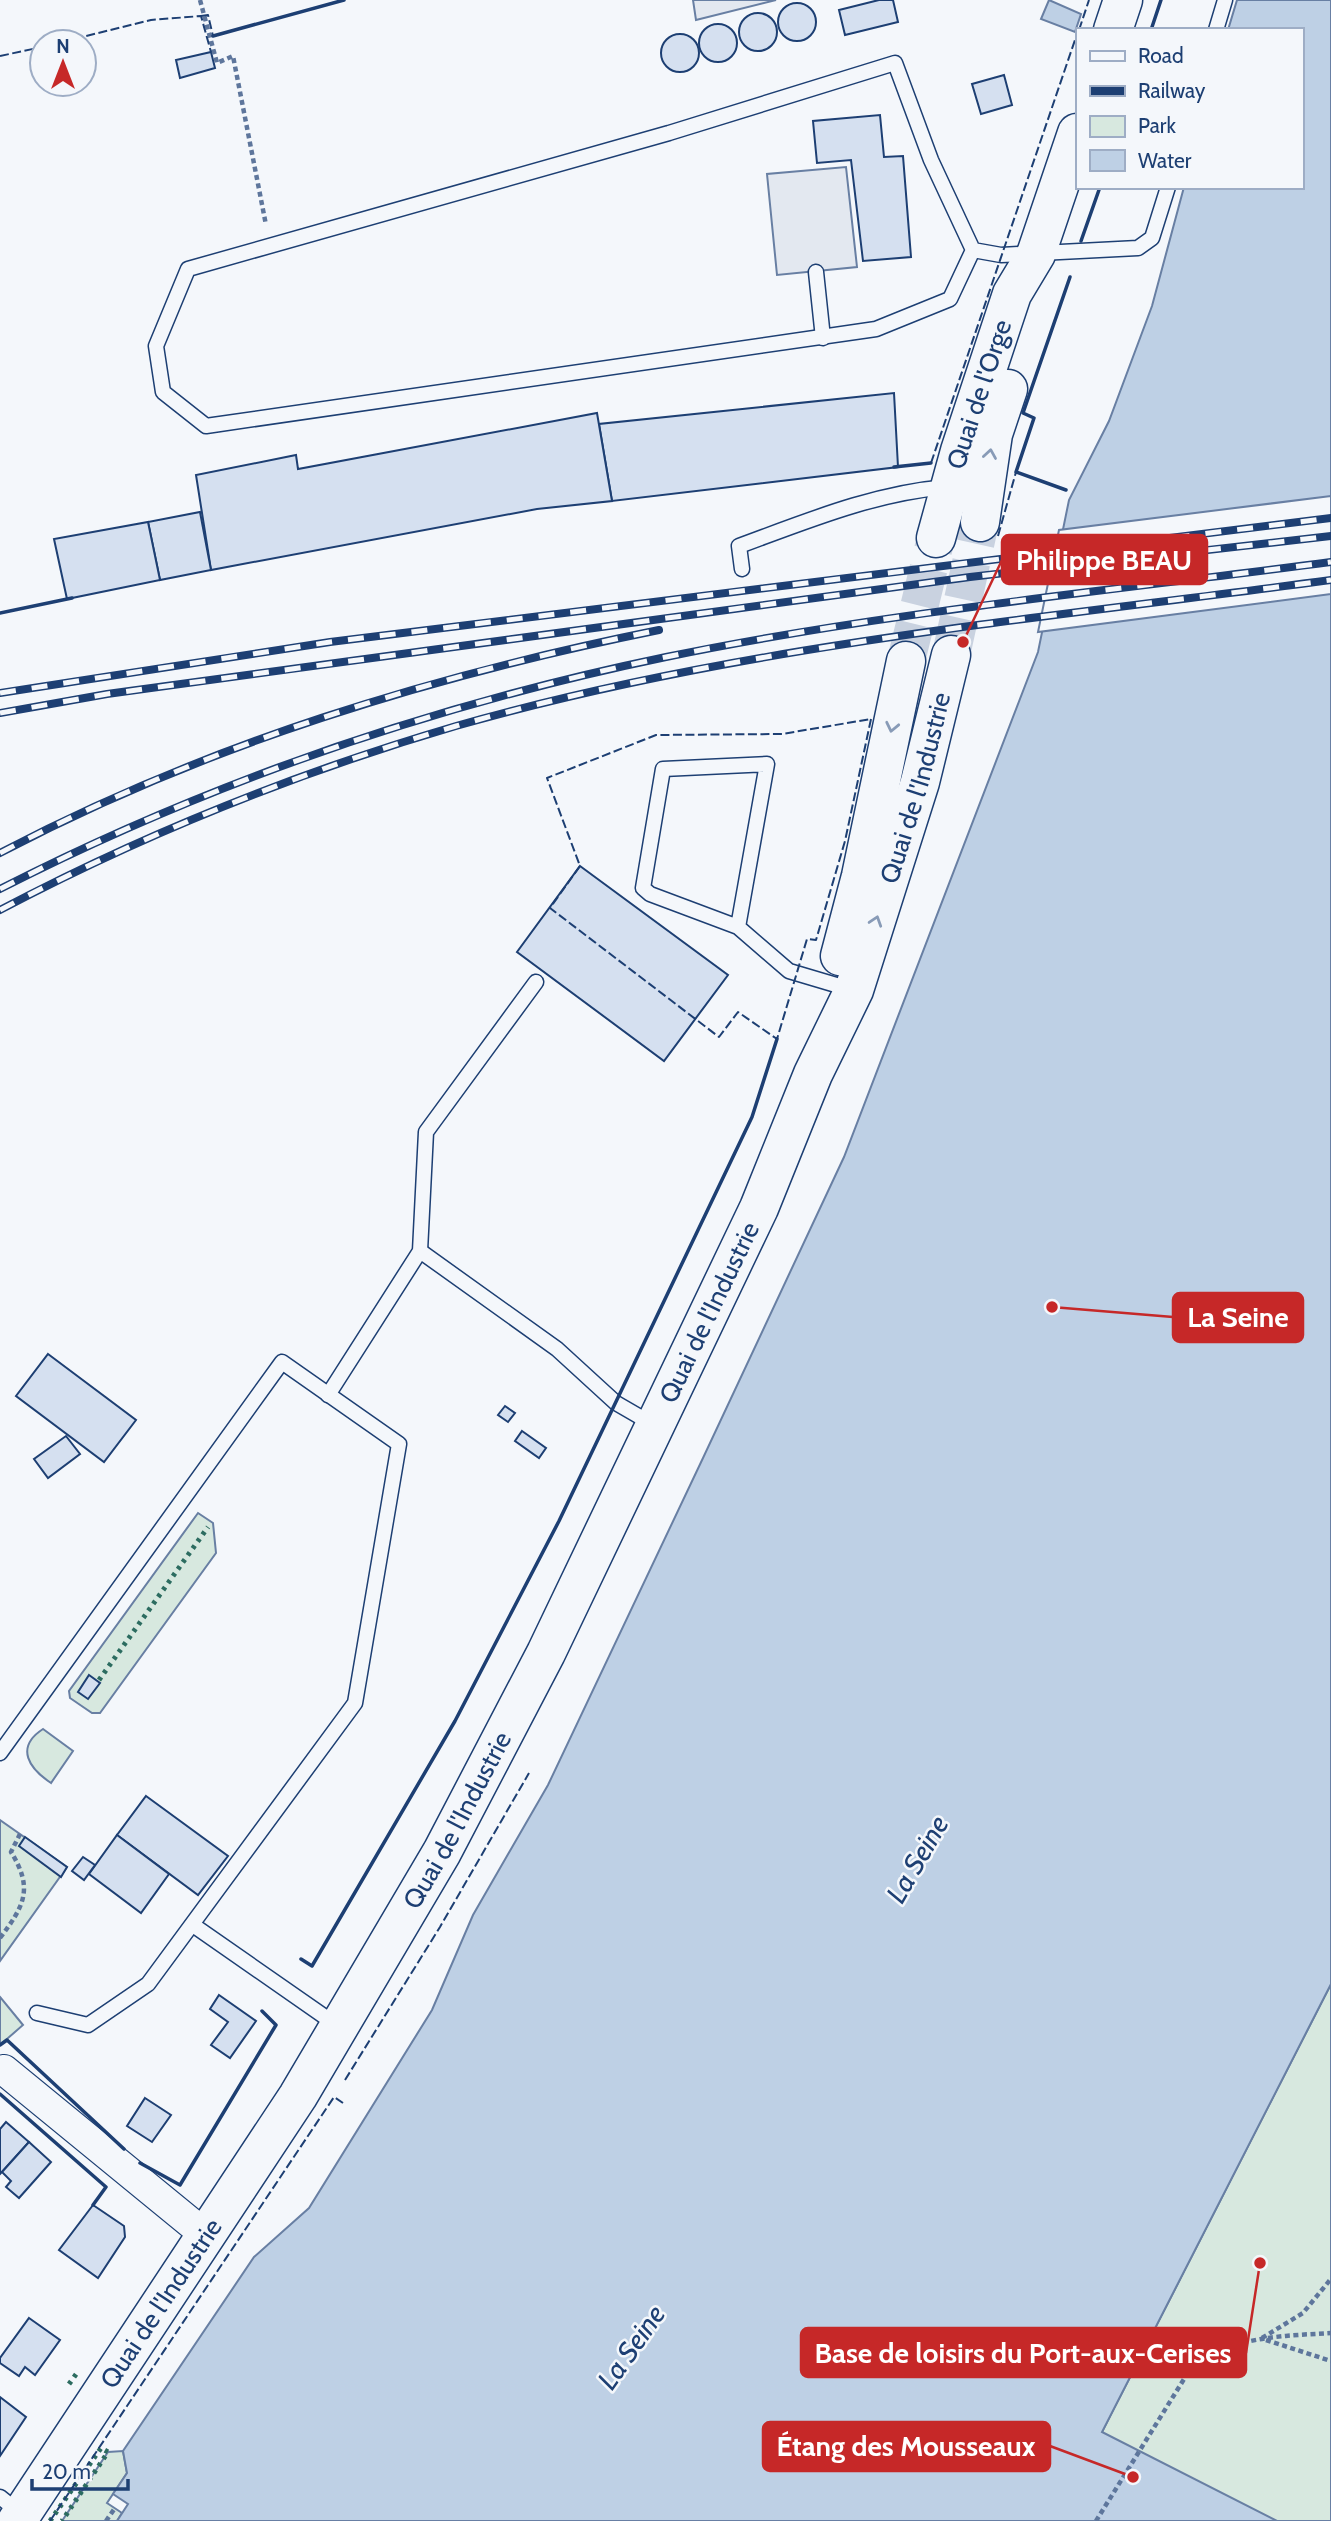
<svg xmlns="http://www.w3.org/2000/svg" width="1331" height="2521" viewBox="0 0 1331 2521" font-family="Cabin,sans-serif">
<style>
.green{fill:#d7e8df;stroke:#687fa3;stroke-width:2}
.parking{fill:#e3e8f0;stroke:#687fa3;stroke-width:2}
.water{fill:#bed0e5;stroke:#687fa3;stroke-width:2}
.pier{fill:#f4f7fb;stroke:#687fa3;stroke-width:2}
.building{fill:#d5e0f0;stroke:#1d3f73;stroke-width:2}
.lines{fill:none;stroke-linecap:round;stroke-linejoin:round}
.secondary-tunnel{stroke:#c9d2e0;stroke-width:38;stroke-dasharray:38 19;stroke-linecap:butt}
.service-casing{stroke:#1d3f73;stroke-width:17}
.minor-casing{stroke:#1d3f73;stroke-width:32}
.secondary-casing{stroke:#1d3f73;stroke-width:41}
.path{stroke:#5e769c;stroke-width:4.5;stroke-dasharray:5 3.5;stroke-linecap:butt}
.service{stroke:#f4f7fb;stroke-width:14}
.minor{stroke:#f4f7fb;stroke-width:30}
.secondary{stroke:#f4f7fb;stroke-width:38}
.rail-casing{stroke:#1d3f73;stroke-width:8}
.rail{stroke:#f4f7fb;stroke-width:5;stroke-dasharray:16;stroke-linecap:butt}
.hedge{stroke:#2c6c60;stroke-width:5;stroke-dasharray:3.5 5;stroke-linecap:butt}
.fence{stroke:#1d3f73;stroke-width:2;stroke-dasharray:9 3.5;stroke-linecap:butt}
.wall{stroke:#1d3f73;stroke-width:3.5}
.oneway{stroke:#889bb7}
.labels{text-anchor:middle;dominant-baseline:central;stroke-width:5;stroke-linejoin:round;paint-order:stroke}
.street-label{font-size:26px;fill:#1d3f73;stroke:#f4f7fb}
.water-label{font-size:28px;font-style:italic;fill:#1d3f73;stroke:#f4f7fb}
.leader{fill:none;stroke:#c62828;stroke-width:2.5}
.callout-dot{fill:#c62828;stroke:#f4f7fb;stroke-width:2.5}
.callout{fill:#c62828;stroke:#c62828;stroke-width:2.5}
.callout-label{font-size:28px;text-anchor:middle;font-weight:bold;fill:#fff}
</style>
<rect width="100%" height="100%" fill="#f4f7fb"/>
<g class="green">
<polygon points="198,1513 213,1523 216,1553 100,1713 92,1713 70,1698 69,1691"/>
<path d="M 43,1729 L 73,1751 L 51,1783 C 30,1769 14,1748 43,1729 Z"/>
<polygon points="0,1820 67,1867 0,1961"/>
<polygon points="1331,1984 1331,2521 1051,2521 1102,2432"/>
<polygon points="0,1997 23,2025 0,2045"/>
<polygon points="123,2451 127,2473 107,2503 122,2513 117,2521 62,2521 108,2452"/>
</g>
<g class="parking">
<polygon points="693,0 776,0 696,20"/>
<polygon points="846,167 857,267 777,275 767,174"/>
</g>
<g class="water">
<polygon points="1049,0 1081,14 1075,32 1041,19"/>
<polygon points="1237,0 1331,0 1331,1984 1102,2432 1277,2521 117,2521 128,2504 113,2494 127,2473 123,2451 254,2257 309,2208 432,2010 473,1915 548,1785 703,1458 844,1157 1038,652 1069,500 1109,421 1152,306 1184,187 1301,187 1301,30 1228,30"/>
</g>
<polygon class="pier" points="1331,496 1331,594 1038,632 1059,530"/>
<g class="building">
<polygon points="879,0 893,0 898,22 845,35 839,10"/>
<circle cx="797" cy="22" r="19"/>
<circle cx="758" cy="32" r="19"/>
<circle cx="718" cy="43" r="19"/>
<circle cx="680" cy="53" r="19"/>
<polygon points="211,52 215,68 180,78 176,60"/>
<polygon points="1004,75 1012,105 981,114 972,84"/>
<polygon points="880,115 884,157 903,156 911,257 863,261 851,160 817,163 813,121"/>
<polygon points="894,393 898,467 612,501 599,424"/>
<polygon points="597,413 612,501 537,509 211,570 196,475 296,455 298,469"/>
<polygon points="200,512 211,570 160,580 148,522"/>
<polygon points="148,522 160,580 67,599 54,539"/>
<polygon points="580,866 728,975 664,1061 517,952"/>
<polygon points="48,1354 136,1420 104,1462 16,1396"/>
<polygon points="505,1406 515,1413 508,1422 498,1415"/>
<polygon points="522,1431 546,1448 539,1458 515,1441"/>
<polygon points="66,1436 80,1454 48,1478 34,1459"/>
<polygon points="89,1675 100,1683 88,1699 78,1692"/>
<polygon points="146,1796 228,1856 198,1895 117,1835"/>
<polygon points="117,1835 169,1874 141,1913 89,1874"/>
<polygon points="25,1837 67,1867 61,1877 19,1846"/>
<polygon points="83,1857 95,1865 84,1880 72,1871"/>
<polygon points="219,1995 256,2021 230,2058 211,2045 228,2022 210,2009"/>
<polygon points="145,2098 171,2115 152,2142 127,2126"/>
<polygon points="6,2122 29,2142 0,2174 0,2129"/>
<polygon points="29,2142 51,2162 19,2198 6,2187 11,2181 2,2172"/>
<polygon points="93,2205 124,2226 125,2237 98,2278 59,2250"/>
<polygon points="29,2318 60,2340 35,2375 25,2367 19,2376 0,2363 0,2358"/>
<polygon points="0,2397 26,2417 0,2456"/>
</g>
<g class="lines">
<g class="secondary-tunnel">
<polyline points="951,655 980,522"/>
<polyline points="906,661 936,538"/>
</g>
<defs>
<g id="service">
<polyline points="1216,30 1225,0"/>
<polyline points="973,250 950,299 876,329 206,426 163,392 156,346 188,269 669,133 895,63 931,160 973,250 1001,255 1138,248 1152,238 1168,187"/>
<polyline points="816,272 823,338"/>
<path d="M 742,569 L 739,546 C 807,521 874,493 947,487"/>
<polyline points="738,927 650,894 643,888 663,769 767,764 738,927 789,971 853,990"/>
<polyline points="420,1251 557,1349 616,1403 654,1425"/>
<polyline points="328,1395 420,1251 426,1132 536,982"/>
<polyline points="0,1753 282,1362 399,1444 355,1703 148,1984 88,2025 37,2013"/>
<polyline points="193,1925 338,2026"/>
<polyline points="0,2497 20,2513"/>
</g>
<polyline id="minor" points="4,2070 208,2237"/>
<g id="secondary">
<polyline points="1113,30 1123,0"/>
<polyline points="980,522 993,434 1008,389"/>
<path id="s1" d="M 936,538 L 960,451 L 1012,294 L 1036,254 L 1077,133"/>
<polyline points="840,956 861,876 906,661"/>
<path id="s2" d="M 17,2521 L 298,2096 L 442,1852 L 546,1653 L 759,1208 L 813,1074 L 854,990 L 920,782 L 951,655"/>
</g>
</defs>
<use href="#service" class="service-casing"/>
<use href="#minor" class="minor-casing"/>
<use href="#secondary" class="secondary-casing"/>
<g class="path">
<polyline points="200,0 217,63 233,56 266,225"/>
<path d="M 0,1938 C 24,1906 34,1889 11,1852 L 20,1834"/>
<polyline points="1262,2338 1303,2313 1330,2280"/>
<polyline points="1266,2340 1331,2361"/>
<polyline points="106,2521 115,2508"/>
<path d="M 1096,2521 L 1189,2371 C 1226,2336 1282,2336 1331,2333"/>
</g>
<use href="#service" class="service"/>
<use href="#minor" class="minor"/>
<use href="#secondary" class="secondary"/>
<defs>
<g id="rail">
<polyline points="0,693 330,642 1331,518"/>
<polyline points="0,713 107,694 970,577 1331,536"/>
<path d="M 0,853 C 208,744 430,676 659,630"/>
<path d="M 0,889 C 210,782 434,705 666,657 C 885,612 1109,591 1331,562"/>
<path d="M 0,910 C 144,834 299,772 456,726 C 740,645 1039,619 1331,580"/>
</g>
</defs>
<use href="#rail" class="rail-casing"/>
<use href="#rail" class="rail"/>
<g class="hedge">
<polyline points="99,1680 208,1527"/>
<polyline points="69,2384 77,2373"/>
<polyline points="50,2521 101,2448 108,2452 62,2521"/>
</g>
<g class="fence">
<polyline points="201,16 208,15 213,36"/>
<polyline points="1079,30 1089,0"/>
<polyline points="62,42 151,20 201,16 211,52"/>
<polyline points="0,56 42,47"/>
<polyline points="931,463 1077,34"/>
<polyline points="998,536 1016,472"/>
<polygon points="871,719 845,841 816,940 807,939 777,1039 738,1012 719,1037 550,908 580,866 547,778 656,735 782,734"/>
<polyline points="345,2080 440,1927 529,1773"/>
<polyline points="50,2521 334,2097 343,2103"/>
</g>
<g class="wall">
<polyline points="1151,30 1161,0"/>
<polyline points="213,36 344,0"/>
<polyline points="1081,241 1100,187"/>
<polyline points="894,467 931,463"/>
<polyline points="1066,490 1016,472 1034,418 1023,413 1070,277"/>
<polyline points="0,613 72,598"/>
<polyline points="301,1959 312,1966 455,1721 559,1521 752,1117 777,1039"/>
<polyline points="0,2045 7,2040 124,2149"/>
<polyline points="0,2094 106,2187 93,2205"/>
<polyline points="140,2163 180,2185 276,2025 262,2011"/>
</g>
</g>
<defs><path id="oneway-chevron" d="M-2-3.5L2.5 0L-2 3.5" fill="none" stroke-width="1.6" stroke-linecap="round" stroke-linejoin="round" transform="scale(1.75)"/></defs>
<g class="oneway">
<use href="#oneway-chevron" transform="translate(990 454) rotate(-81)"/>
<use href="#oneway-chevron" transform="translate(892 727) rotate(102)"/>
<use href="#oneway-chevron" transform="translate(876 921) rotate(-72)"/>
</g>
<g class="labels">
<g class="street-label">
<text stroke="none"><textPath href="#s1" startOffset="150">Quai de l'Orge</textPath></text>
<text stroke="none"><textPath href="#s2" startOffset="1960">Quai de l'Industrie</textPath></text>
<text stroke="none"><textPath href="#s2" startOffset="1395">Quai de l'Industrie</textPath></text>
<text stroke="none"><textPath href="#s2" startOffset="828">Quai de l'Industrie</textPath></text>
<text stroke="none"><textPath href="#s2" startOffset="261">Quai de l'Industrie</textPath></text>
</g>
<g class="water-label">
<text transform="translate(917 1859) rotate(-60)">La Seine</text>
<text transform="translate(631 2347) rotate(-55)">La Seine</text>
</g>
</g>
<path class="leader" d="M963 642L1002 560M1052 1307L1173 1317M1260 2263L1246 2353M1133 2477L1050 2446"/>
<g class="callout-dot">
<circle cx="963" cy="642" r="7"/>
<circle cx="1052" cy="1307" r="7"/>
<circle cx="1260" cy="2263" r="7"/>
<circle cx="1133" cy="2477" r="7"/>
</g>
<g class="callout">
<rect x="1002" y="535" width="205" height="49" rx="7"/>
<rect x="1173" y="1293" width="130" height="49" rx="7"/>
<rect x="801" y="2328" width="445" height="49" rx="7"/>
<rect x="763" y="2422" width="287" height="49" rx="7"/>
</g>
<g class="callout-label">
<text x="1104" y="570">Philippe BEAU</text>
<text x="1238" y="1327">La Seine</text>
<text x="1023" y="2363">Base de loisirs du Port-aux-Cerises</text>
<text x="906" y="2456">Étang des Mousseaux</text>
</g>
<rect x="1076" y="28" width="228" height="161" fill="#f4f7fb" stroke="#9eadc5" stroke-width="2"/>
<rect x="1090" y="51" width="35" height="10" fill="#f4f7fb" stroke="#9eadc5" stroke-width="2"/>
<text x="1138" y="63" font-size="21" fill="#1d3f73">Road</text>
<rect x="1090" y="86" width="35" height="10" fill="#1d3f73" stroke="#9eadc5" stroke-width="2"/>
<text x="1138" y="98" font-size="21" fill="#1d3f73">Railway</text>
<rect x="1090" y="116" width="35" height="21" fill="#d7e8df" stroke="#9eadc5" stroke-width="2"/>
<text x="1138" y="133" font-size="21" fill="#1d3f73">Park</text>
<rect x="1090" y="150" width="35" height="21" fill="#bed0e5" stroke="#9eadc5" stroke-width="2"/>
<text x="1138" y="168" font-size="21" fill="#1d3f73">Water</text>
<g transform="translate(63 63)"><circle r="33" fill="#f4f7fb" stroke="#9eadc5" stroke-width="2"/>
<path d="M0-5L12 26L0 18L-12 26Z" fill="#c62828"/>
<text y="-10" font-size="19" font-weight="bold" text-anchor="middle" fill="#1d3f73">N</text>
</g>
<path d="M32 2479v10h96v-10" fill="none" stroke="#1d3f73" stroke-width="3.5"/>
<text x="42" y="2479" font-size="21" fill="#1d3f73" stroke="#f4f7fb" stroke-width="5" paint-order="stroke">20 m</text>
</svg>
